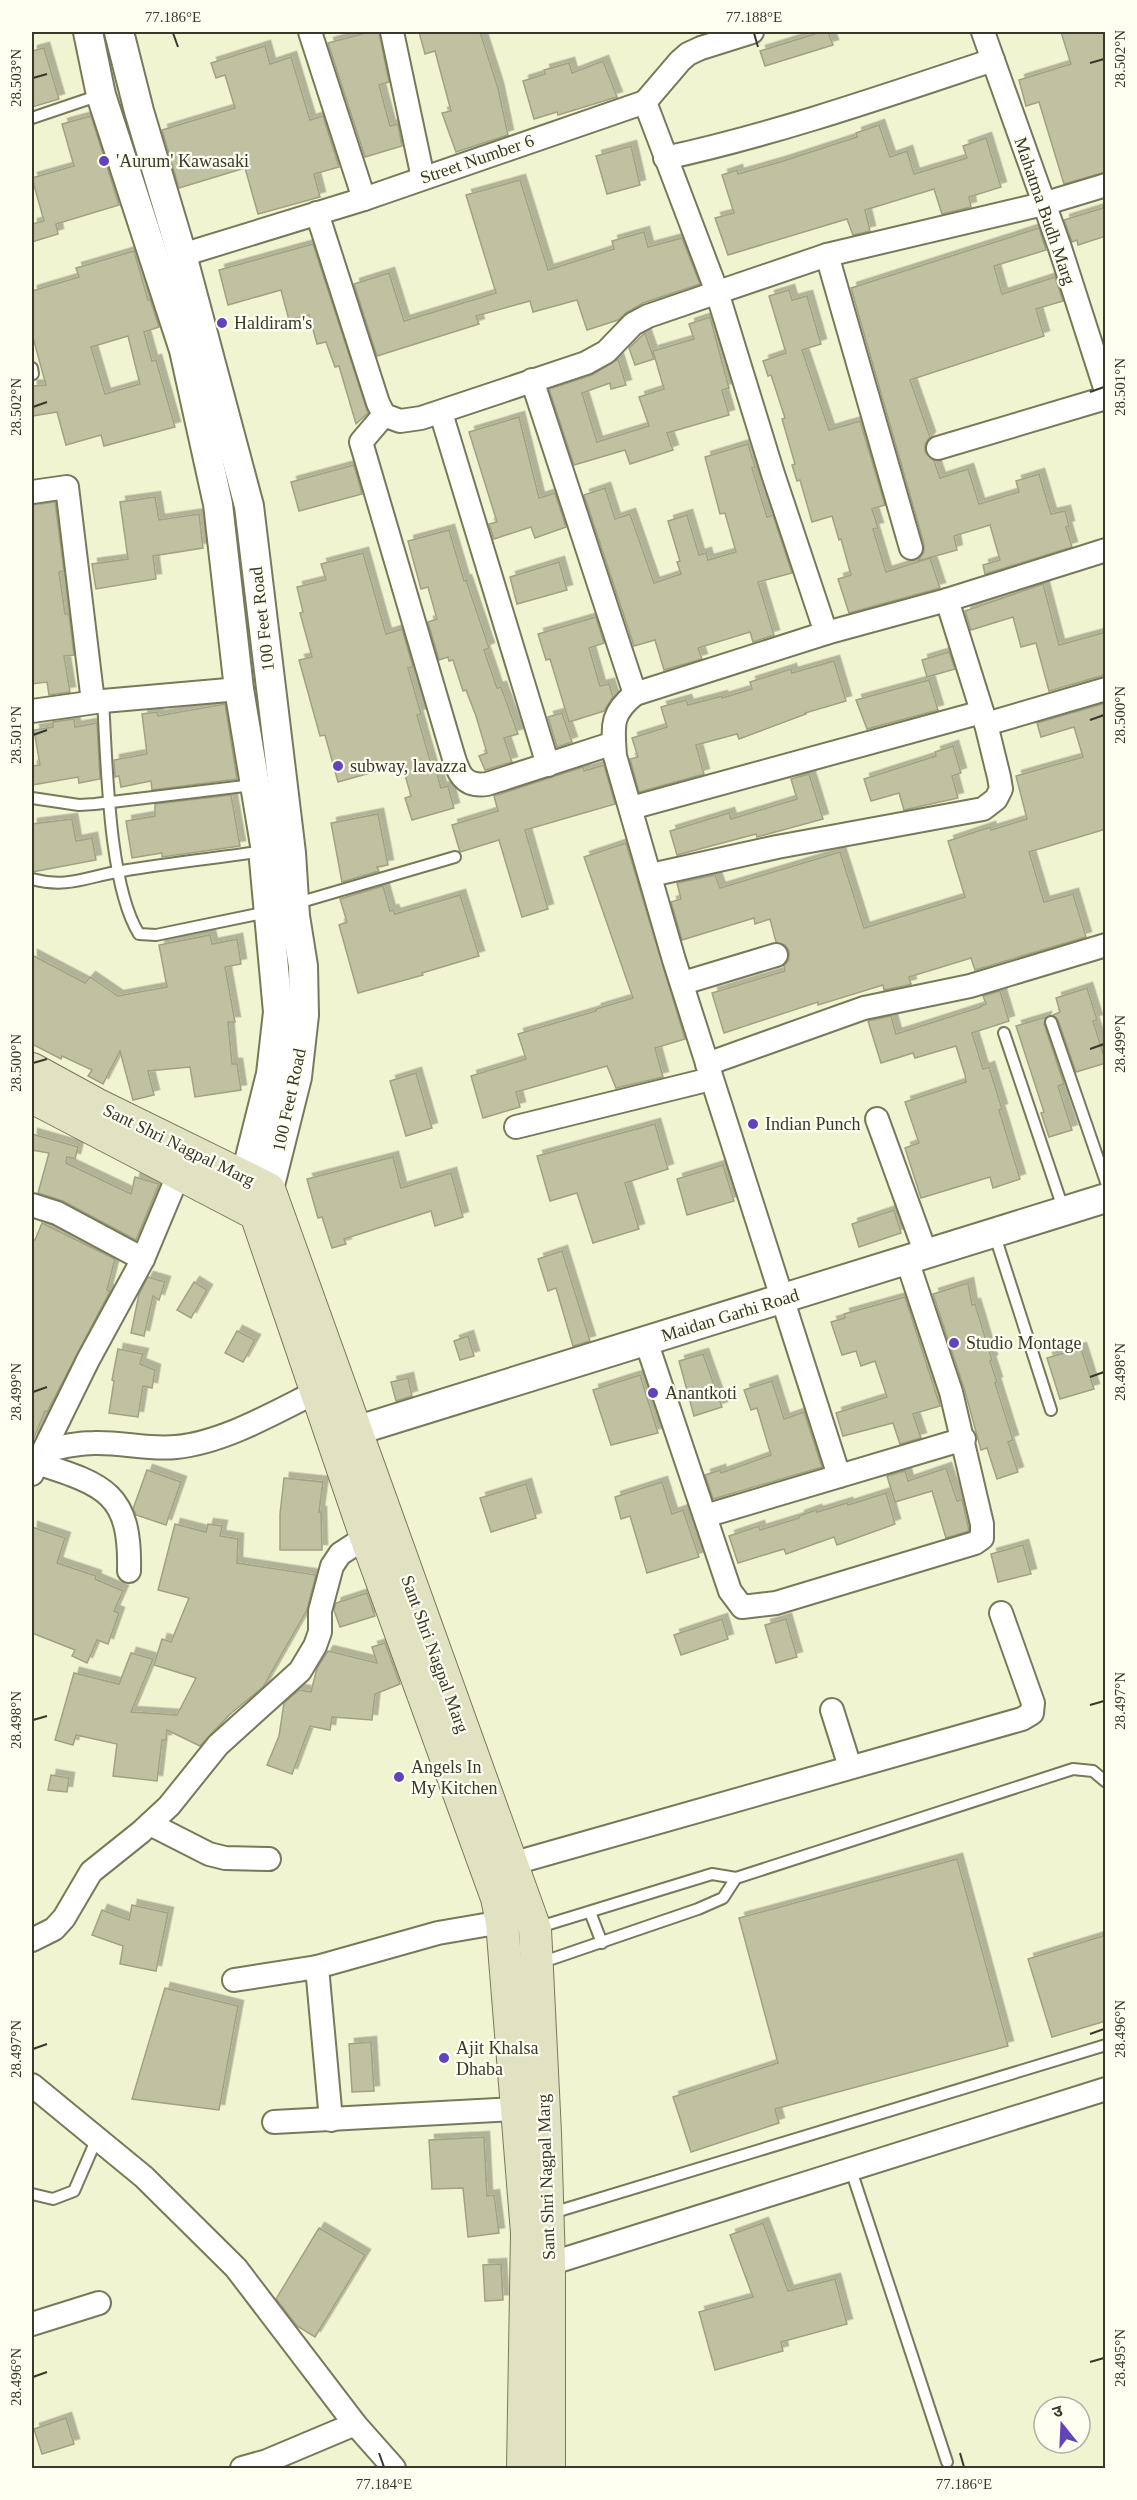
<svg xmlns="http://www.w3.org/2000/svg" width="1137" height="2500" viewBox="0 0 1137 2500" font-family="'Times New Roman','Noto Sans Devanagari',serif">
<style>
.building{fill:#bfc1a0;stroke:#a1a282;stroke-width:1.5;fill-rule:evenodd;filter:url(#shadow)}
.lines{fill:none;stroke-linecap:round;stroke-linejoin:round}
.service-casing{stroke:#78795a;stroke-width:14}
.minor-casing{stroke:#78795a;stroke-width:26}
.tertiary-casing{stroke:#78795a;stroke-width:32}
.secondary-casing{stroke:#78795a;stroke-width:34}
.service{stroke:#fff;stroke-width:10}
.minor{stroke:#fff;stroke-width:22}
.tertiary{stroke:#fff;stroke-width:28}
.secondary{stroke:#e1e2c1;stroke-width:32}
.ticks{fill:none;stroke:#38392b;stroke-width:2}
.poi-dot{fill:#6343bb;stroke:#fefff1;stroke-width:2}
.labels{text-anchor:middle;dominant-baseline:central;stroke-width:4.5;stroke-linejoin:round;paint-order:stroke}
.street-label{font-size:18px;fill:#38392b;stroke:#fefff1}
.poi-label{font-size:18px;fill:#38392b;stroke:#fefff1;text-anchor:start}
.neatline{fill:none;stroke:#38392b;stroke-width:2}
.ticks-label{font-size:15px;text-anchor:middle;fill:#38392b}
</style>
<defs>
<filter id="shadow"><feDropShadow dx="5.5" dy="-5.5" stdDeviation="0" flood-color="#0004"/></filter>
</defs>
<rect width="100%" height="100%" fill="#f1f4d1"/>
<g class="building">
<polygon points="369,32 379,32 389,82 379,85 390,126 398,124 402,146 365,157 328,43"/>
<polygon points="419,32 480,32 498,88 508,135 456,152 442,113 451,111 435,51 425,54"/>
<polygon points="821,32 828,32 833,45 765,66 760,51"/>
<polygon points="1061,32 1106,32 1106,172 1064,184 1039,102 1026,106 1019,80 1071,64"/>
<polygon points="265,46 270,64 291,57 310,120 323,116 339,167 314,174 320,197 258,214 245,168 179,188 162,130 235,108 225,75 216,78 211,63"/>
<polygon points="44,48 59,99 32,107 32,51"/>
<polygon points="603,61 617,97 558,115 557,112 534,119 523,81 545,74 544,70 569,63 572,73"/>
<polygon points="91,116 119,205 56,224 58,234 32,242 32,224 44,221 32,178 74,166 62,124"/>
<polygon points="879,125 890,157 907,151 914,174 967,158 963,146 986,138 1001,187 969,197 971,207 942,214 934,189 865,210 870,231 853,235 847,219 728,255 715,218 734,213 722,175 737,170 738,174 780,162 857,137 856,133"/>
<polygon points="631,146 640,185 607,194 596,156"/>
<polygon points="520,180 548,270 614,249 612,241 644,232 648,247 682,238 700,284 643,303 627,312 618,320 587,330 577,300 533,312 530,301 476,316 479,324 377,356 354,284 389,273 404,321 496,293 466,195"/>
<polygon points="1106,207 1106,236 1078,245 1077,240 1072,242 1064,220"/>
<polygon points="1039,228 1046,250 994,266 1002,294 1055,277 1063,301 1036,309 1044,336 910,380 930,437 925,444 925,452 934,461 940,478 968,469 979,504 1019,492 1016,481 1039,474 1051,514 1065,511 1069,526 1066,527 1072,547 985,574 983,565 1000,560 990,525 954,536 957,550 918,561 924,552 924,544 851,288"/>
<polygon points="313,244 368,413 356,424 339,366 335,367 326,342 317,344 309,315 289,320 281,290 228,305 219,270"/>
<path d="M 134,251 L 148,300 L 150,299 L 159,327 L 144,332 L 152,361 L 156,360 L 175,427 L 104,446 L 101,435 L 66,445 L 57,412 L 32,416 L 32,386 L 46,385 L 32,334 L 32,291 L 79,277 L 76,268 ZM 128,336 L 140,384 L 105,394 L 91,347 Z"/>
<polygon points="789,290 792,300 807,296 821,344 802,350 829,430 860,421 885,505 872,509 878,528 873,529 886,572 930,558 940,588 849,613 838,579 851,575 841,539 839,540 832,516 812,522 800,480 797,481 792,465 795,464 782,419 785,418 771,375 768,376 763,361 786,353 769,296"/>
<polygon points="710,317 729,388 722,390 729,415 667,433 673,450 630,464 625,450 574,465 549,389 592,375 618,359 626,385 611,389 610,383 582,393 597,442 649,426 639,397 664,389 653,351 694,339 689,324"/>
<polygon points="645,333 654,359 635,365 629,348"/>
<polygon points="519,417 539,498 555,493 566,527 535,538 531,527 494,539 489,524 497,522 469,432"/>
<polygon points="748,444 755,467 752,468 767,517 773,515 792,573 758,582 774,635 753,642 750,632 698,648 702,659 664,670 655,640 634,646 584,495 605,488 615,519 630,514 654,583 681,574 677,562 680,561 668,521 687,515 699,555 706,553 708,560 736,552 725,513 720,514 705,457"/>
<polygon points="354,465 362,494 299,511 291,482"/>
<polygon points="155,497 159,520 199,514 203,548 153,556 156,579 96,589 92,564 128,559 120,502"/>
<polygon points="55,502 64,571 59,572 65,614 69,614 74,655 64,656 70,692 49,695 47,682 32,684 32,505"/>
<polygon points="449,530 464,581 466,580 489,648 484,650 497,688 501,687 518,734 504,738 512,762 485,770 479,756 487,753 476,716 466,690 463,691 453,660 449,661 448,657 439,660 428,622 437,619 428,587 421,589 408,541"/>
<polygon points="363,553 386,634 402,629 413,667 408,668 421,714 417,715 433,771 436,770 441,788 448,786 454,808 412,820 405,798 411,796 402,764 338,782 325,735 320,736 299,660 312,657 300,613 303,612 297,587 326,580 321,564"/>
<polygon points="559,562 567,590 517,604 510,577"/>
<polygon points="1043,584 1059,645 1106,632 1106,673 1101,676 1049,691 1036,643 1021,647 1013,617 971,630 965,611"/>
<polygon points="596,617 604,643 589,648 600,686 609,684 613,697 604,711 569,722 550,659 546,660 538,634"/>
<polygon points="949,652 955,669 927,677 922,660"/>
<polygon points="834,661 846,701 805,713 806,714 739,739 737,734 696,745 704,774 639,792 630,759 638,757 632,738 667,727 661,707 686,700 688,705 722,696 722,698 752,689 750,682 791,669 792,673"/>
<polygon points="929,680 938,710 867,729 856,700"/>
<polygon points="1106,703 1106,829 1029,852 1044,902 1073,894 1086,937 975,970 971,958 909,977 911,984 908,985 884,990 883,985 818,1005 818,1002 724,1033 712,993 785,971 784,966 789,959 789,951 785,945 776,942 770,919 755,924 754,918 682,940 671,902 681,899 677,883 715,875 720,888 840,852 864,928 965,897 948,841 990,827 991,830 1027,819 1016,776 1083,757 1074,727 1041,737 1037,723"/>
<polygon points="225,704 237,779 152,790 151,781 121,787 119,776 115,777 114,760 147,754 142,714 157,712 158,716"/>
<polygon points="562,713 572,742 557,747 548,717"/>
<polygon points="74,719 75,727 97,723 100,779 79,783 78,777 32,785 32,766 40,765 34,730 53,727 53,722"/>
<polygon points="953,746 961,773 952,776 958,798 904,810 899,793 871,801 864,779 936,756 935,752"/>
<polygon points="604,765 615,804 525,830 548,909 522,917 499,840 460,852 452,825 498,811 494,796 583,767 584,771"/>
<polygon points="809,774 823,819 757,837 756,834 677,855 670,831 729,813 731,819 797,799 791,779"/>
<polygon points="231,795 240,846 162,857 162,853 132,858 126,821 155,816 155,804"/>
<polygon points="378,814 388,865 377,867 379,871 342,882 331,823"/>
<polygon points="72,819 76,841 92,838 96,860 32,872 32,824"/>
<polygon points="626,843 685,1039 655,1048 663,1077 616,1088 607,1066 516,1092 520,1107 483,1118 471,1076 526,1059 518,1034 596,1011 596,1009 633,998 584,857"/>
<polygon points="383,886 390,911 393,910 395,914 460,895 479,956 422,973 423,975 358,993 339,925 347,922 340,899"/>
<polygon points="210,935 212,944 237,939 241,964 225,967 235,1022 228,1022 232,1064 237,1064 241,1090 195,1097 190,1067 148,1071 154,1095 133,1100 120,1051 103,1084 88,1076 92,1070 62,1056 61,1059 32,1044 32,955 85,983 90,977 118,996 167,987 159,945"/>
<polygon points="1087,988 1097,1020 1093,1021 1106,1063 1076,1072 1058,1020 1053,1015 1060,1012 1056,998"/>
<polygon points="1000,991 1009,1021 972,1033 983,1069 989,1067 1002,1109 999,1110 1020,1179 993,1188 990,1177 921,1198 905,1148 919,1143 905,1102 966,1082 965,1075 956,1046 915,1058 913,1053 881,1063 868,1021 891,1016 896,1034 981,1007 980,1006 986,1004 983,996"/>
<polygon points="1046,1017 1044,1024 1064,1084 1058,1086 1072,1130 1049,1137 1041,1113 1044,1112 1016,1026"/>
<polygon points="416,1073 432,1128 406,1136 390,1081"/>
<polygon points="655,1124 668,1169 625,1183 639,1229 593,1243 577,1193 550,1201 537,1156"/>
<polygon points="32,1134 78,1147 75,1159 67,1157 66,1163 131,1194 135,1177 159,1184 136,1240 63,1201 38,1193 49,1153 32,1150"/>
<polygon points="393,1157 401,1188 451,1173 463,1217 435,1226 431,1211 344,1239 346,1244 332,1248 322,1217 318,1218 307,1179"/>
<polygon points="723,1165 734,1201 687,1215 677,1179"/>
<polygon points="894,1210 901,1233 859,1247 852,1224"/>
<polygon points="42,1223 115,1259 107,1290 110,1291 47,1412 45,1411 32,1443 32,1239 35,1240"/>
<polygon points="562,1251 590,1341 573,1346 556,1288 548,1291 538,1259"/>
<polygon points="148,1277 165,1282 159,1300 153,1296 144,1336 131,1333 139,1294"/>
<polygon points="194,1282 207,1290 191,1318 177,1310"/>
<polygon points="968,1283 972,1305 975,1304 992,1360 990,1361 997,1382 995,1383 1013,1440 1008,1442 1018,1472 997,1479 987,1448 981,1450 964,1388 933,1294"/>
<polygon points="905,1297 940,1406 913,1414 921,1438 900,1444 893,1423 843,1436 836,1413 887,1397 875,1361 861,1366 856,1351 842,1355 831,1322 845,1318 844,1314"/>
<polygon points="237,1331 255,1340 243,1362 225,1353"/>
<polygon points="468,1336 474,1356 460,1360 454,1341"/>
<polygon points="1081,1348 1094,1389 1060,1399 1047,1358"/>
<polygon points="118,1349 143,1354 140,1364 155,1370 152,1388 143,1386 138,1417 109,1413 114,1381 112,1380"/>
<polygon points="703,1354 722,1407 694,1416 679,1361"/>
<polygon points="640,1375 658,1433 611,1445 593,1390"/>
<polygon points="408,1378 412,1396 396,1401 391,1382"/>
<polygon points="772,1381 784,1419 804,1412 822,1467 713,1499 705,1475 720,1470 721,1473 771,1455 757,1408 751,1410 744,1390"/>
<polygon points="946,1468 957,1501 962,1499 969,1531 946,1538 932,1491 895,1502 887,1476 905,1471 908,1481"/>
<polygon points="147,1470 181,1482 166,1525 136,1515 133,1509"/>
<polygon points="284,1478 323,1482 319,1512 321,1512 322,1550 280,1550 280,1514"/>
<polygon points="662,1482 672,1514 683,1510 699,1557 647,1573 630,1516 621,1519 615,1497"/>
<polygon points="526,1484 536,1518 491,1532 480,1498"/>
<polygon points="886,1493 895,1524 837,1545 834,1537 786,1554 784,1549 738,1563 729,1536 759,1526 760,1530 799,1518 799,1516 816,1510 817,1512 847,1503 848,1505"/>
<polygon points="175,1524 206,1532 208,1524 222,1526 220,1536 238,1539 237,1563 316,1575 307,1610 263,1687 229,1715 200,1746 167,1730 166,1740 162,1740 157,1781 113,1776 117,1744 76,1735 73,1745 55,1740 74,1673 119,1684 131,1653 153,1659 131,1712 177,1715 196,1678 154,1665 162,1639 171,1642 189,1598 158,1590"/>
<polygon points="32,1527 65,1538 57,1563 96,1576 95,1579 123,1591 114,1611 119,1613 108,1644 97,1640 87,1663 72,1656 75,1650 32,1633"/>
<polygon points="1023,1545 1031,1574 998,1582 991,1554"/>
<polygon points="367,1593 375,1616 340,1627 334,1610 336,1603"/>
<polygon points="722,1619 728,1639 681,1655 674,1635"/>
<polygon points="786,1619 797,1657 776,1663 765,1625"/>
<polygon points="385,1643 400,1684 375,1694 372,1720 332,1717 330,1730 310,1726 292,1774 267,1765 279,1736 284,1703 299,1690 311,1692 317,1668 328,1651 377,1663 372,1647"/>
<polygon points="51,1775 69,1778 67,1792 48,1790"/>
<polygon points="957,1859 1008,2046 775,2109 779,2123 691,2152 673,2097 778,2063 739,1918"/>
<polygon points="132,1905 168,1913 156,1971 120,1964 123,1946 92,1935 102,1910 129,1920"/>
<polygon points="1106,1935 1106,2021 1052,2037 1028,1959"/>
<polygon points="165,1988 238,2006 219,2110 132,2099"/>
<polygon points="371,2042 374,2091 352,2092 349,2044"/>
<polygon points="484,2137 487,2196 494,2195 499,2233 468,2237 463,2188 432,2189 429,2140"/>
<polygon points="763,2223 788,2291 835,2279 847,2324 781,2342 783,2351 715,2370 699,2312 753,2297 730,2235"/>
<polygon points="319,2228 365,2255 315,2337 297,2326 276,2299"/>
<polygon points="501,2264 503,2300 485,2301 483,2265"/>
<polygon points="66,2418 74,2444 42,2454 34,2429"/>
</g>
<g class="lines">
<defs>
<g id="service">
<polyline points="32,118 100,95"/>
<polyline points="32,368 33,374"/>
<path d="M 103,701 C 107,762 108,884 139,934 L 156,935 L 268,912"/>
<polyline points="32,798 79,805 95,804 253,785"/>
<path d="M 32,879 C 68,889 88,876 122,871 C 170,863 217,858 265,851"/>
<polyline points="294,904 455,857"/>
<polyline points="1051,1022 1106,1182"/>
<polyline points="1004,1033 1064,1211"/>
<polyline points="994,1233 1051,1410"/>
<polyline points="590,1912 602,1943"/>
<polyline points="536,1928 712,1874 736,1878 1073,1769 1093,1771 1106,1782"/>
<polyline points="540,1963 698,1909 723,1898 736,1878"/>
<polyline points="851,2170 947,2462"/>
<polyline points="32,2194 53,2199 74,2191 97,2138"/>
<polyline points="552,2213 1106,2045"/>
</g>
<g id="minor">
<polyline points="310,32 364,199"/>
<polyline points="392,32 423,178"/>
<polyline points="983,32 1060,248 1106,391"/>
<polyline points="645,102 717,292 773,474 826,633"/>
<path d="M 665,158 C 776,134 885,96 993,60"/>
<polyline points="317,213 378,403 384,415 400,421 421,418 586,363 606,352 633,324 648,316 827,255 1043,204 1106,185"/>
<polyline points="182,255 364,199 645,102 680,61 688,54 701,48 752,32"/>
<polyline points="827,255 911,548"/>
<polyline points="532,380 635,694"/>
<polyline points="441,413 548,765"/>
<path d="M 384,415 L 361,442 L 450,745 C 457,767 459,788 487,784 L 614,743"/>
<polyline points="938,448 1106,398"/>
<polyline points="32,492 67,487 93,702"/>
<polyline points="32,711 103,701 239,689"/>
<polyline points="986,724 1106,689"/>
<polyline points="631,808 982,712"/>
<polyline points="651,875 777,847 983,809 996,799 1001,789 999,777 986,724 947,600"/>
<polyline points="683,983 776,955"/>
<polyline points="707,1064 864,1008 970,986 1106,945"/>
<polyline points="877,1119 926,1254"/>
<polyline points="516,1127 711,1079"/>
<polyline points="32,1205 57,1213 143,1259"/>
<polyline points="646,1341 730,1591 742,1607 776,1603 975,1543 982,1538 982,1524 951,1392 907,1260"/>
<path d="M 44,1451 C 61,1447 76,1443 94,1443 C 121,1442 149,1450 176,1447 C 222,1443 274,1413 316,1392"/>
<path d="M 37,1463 C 105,1485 131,1493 129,1571"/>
<polyline points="32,1474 88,1360 143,1259 179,1173"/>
<path d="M 839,1476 L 674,960 L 615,756 C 613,726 610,714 635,694 L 826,633 L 947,600 L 1106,550"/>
<polyline points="705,1516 964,1439"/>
<polyline points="832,1710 850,1767"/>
<polyline points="150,1824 209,1854 225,1858 269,1859"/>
<polyline points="511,1864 1022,1719 1032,1713 1033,1703 1001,1613"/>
<polyline points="32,1940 54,1929 64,1918 91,1872 141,1832 169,1806 218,1745 300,1671 315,1646 320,1632 320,1611 332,1566 340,1554 366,1537"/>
<polyline points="317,1967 331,2120"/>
<polyline points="234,1980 317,1967 438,1933 502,1922"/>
<polyline points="32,2085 144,2177 236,2268 355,2424 394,2468"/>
<polyline points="274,2122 516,2109"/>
<polyline points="549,2264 1106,2089"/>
<polyline points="32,2324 99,2303"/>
<polyline points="242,2468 267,2461 355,2424"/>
</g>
<g id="tertiary">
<polyline points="88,32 101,95 184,350 218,504 239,689 266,851 264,860 278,1012 271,1074 245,1178 237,1197"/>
<polyline points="119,32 139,111 182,255 249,506 291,853 295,916 303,966 304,1015 297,1077 269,1189 259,1208"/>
<polyline points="355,1431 1106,1198"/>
</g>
<g id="secondary">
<polyline points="32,1069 96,1104 269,1189 535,1929 545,2133 549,2264 549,2468"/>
<polyline points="32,1097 256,1214 366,1537 497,1898 502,1922 527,2233 523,2468"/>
</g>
</defs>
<use href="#service" class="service-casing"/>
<use href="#minor" class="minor-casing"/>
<use href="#tertiary" class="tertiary-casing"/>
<use href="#secondary" class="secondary-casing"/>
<use href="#service" class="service"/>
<use href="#minor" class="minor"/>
<use href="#tertiary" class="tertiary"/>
<use href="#secondary" class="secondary"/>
</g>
<path class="ticks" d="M 173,33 L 178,47M 754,33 L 758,47M 1090,63 L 1104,59M 33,78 L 47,74M 1090,392 L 1104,387M 33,407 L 47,402M 1090,720 L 1104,715M 33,735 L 47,730M 1090,1049 L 1104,1044M 33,1063 L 47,1059M 1090,1377 L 1104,1372M 33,1392 L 47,1387M 1090,1705 L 1104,1701M 33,1720 L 47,1716M 1090,2034 L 1104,2029M 33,2049 L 47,2044M 1090,2362 L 1104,2358M 33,2377 L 47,2372M 379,2453 L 384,2467M 960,2453 L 964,2467"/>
<g class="poi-dot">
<circle cx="104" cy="161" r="6"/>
<circle cx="222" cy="323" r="6"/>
<circle cx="338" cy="766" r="6"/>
<circle cx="753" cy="1124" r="6"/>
<circle cx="954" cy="1343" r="6"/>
<circle cx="653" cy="1393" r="6"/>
<circle cx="399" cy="1777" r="6"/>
<circle cx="444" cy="2058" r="6"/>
</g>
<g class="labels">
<g class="street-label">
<text transform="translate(477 159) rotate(-19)">Street Number 6</text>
<text transform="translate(1045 211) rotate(71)">Mahatma Budh Marg</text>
<text transform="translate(262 619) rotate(-97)">100 Feet Road</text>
<text transform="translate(289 1100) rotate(-78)">100 Feet Road</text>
<text transform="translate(179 1145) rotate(26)">Sant Shri Nagpal Marg</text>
<text transform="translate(730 1315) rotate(-17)">Maidan Garhi Road</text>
<text transform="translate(435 1654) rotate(70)">Sant Shri Nagpal Marg</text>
<text transform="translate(546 2177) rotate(-92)">Sant Shri Nagpal Marg</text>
</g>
<g class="poi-label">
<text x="116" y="161">'Aurum' Kawasaki</text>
<text x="234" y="323">Haldiram's</text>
<text x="350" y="766">subway, lavazza</text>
<text x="765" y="1124">Indian Punch</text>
<text x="966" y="1343">Studio Montage</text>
<text x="665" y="1393">Anantkoti</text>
<text x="411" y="1767">Angels In<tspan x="411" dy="21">My Kitchen</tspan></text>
<text x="456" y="2048">Ajit Khalsa<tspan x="456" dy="21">Dhaba</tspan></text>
</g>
</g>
<rect width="1137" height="2500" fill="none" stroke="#fefff1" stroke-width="66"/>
<g transform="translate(1062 2425) rotate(342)"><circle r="28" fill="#fefff1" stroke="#afb0a2" stroke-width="1.5"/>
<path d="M0-4.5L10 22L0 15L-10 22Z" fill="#6343bb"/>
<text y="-9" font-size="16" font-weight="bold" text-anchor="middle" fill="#38392b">उ</text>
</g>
<rect x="33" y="33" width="1071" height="2434" class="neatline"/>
<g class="ticks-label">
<text x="173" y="22">77.186°E</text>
<text x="754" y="22">77.188°E</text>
<text transform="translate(1120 59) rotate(-90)" y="5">28.502°N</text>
<text transform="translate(16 78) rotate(-90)" y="5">28.503°N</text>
<text transform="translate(1120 387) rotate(-90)" y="5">28.501°N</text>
<text transform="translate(16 407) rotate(-90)" y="5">28.502°N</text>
<text transform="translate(1120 715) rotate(-90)" y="5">28.500°N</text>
<text transform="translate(16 735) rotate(-90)" y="5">28.501°N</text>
<text transform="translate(1120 1044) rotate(-90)" y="5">28.499°N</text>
<text transform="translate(16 1063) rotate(-90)" y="5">28.500°N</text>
<text transform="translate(1120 1372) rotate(-90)" y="5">28.498°N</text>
<text transform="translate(16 1392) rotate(-90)" y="5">28.499°N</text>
<text transform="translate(1120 1701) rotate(-90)" y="5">28.497°N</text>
<text transform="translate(16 1720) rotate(-90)" y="5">28.498°N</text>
<text transform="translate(1120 2029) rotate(-90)" y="5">28.496°N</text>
<text transform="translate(16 2049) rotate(-90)" y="5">28.497°N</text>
<text transform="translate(1120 2358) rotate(-90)" y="5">28.495°N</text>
<text transform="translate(16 2377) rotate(-90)" y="5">28.496°N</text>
<text x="384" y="2489">77.184°E</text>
<text x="964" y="2489">77.186°E</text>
</g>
</svg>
